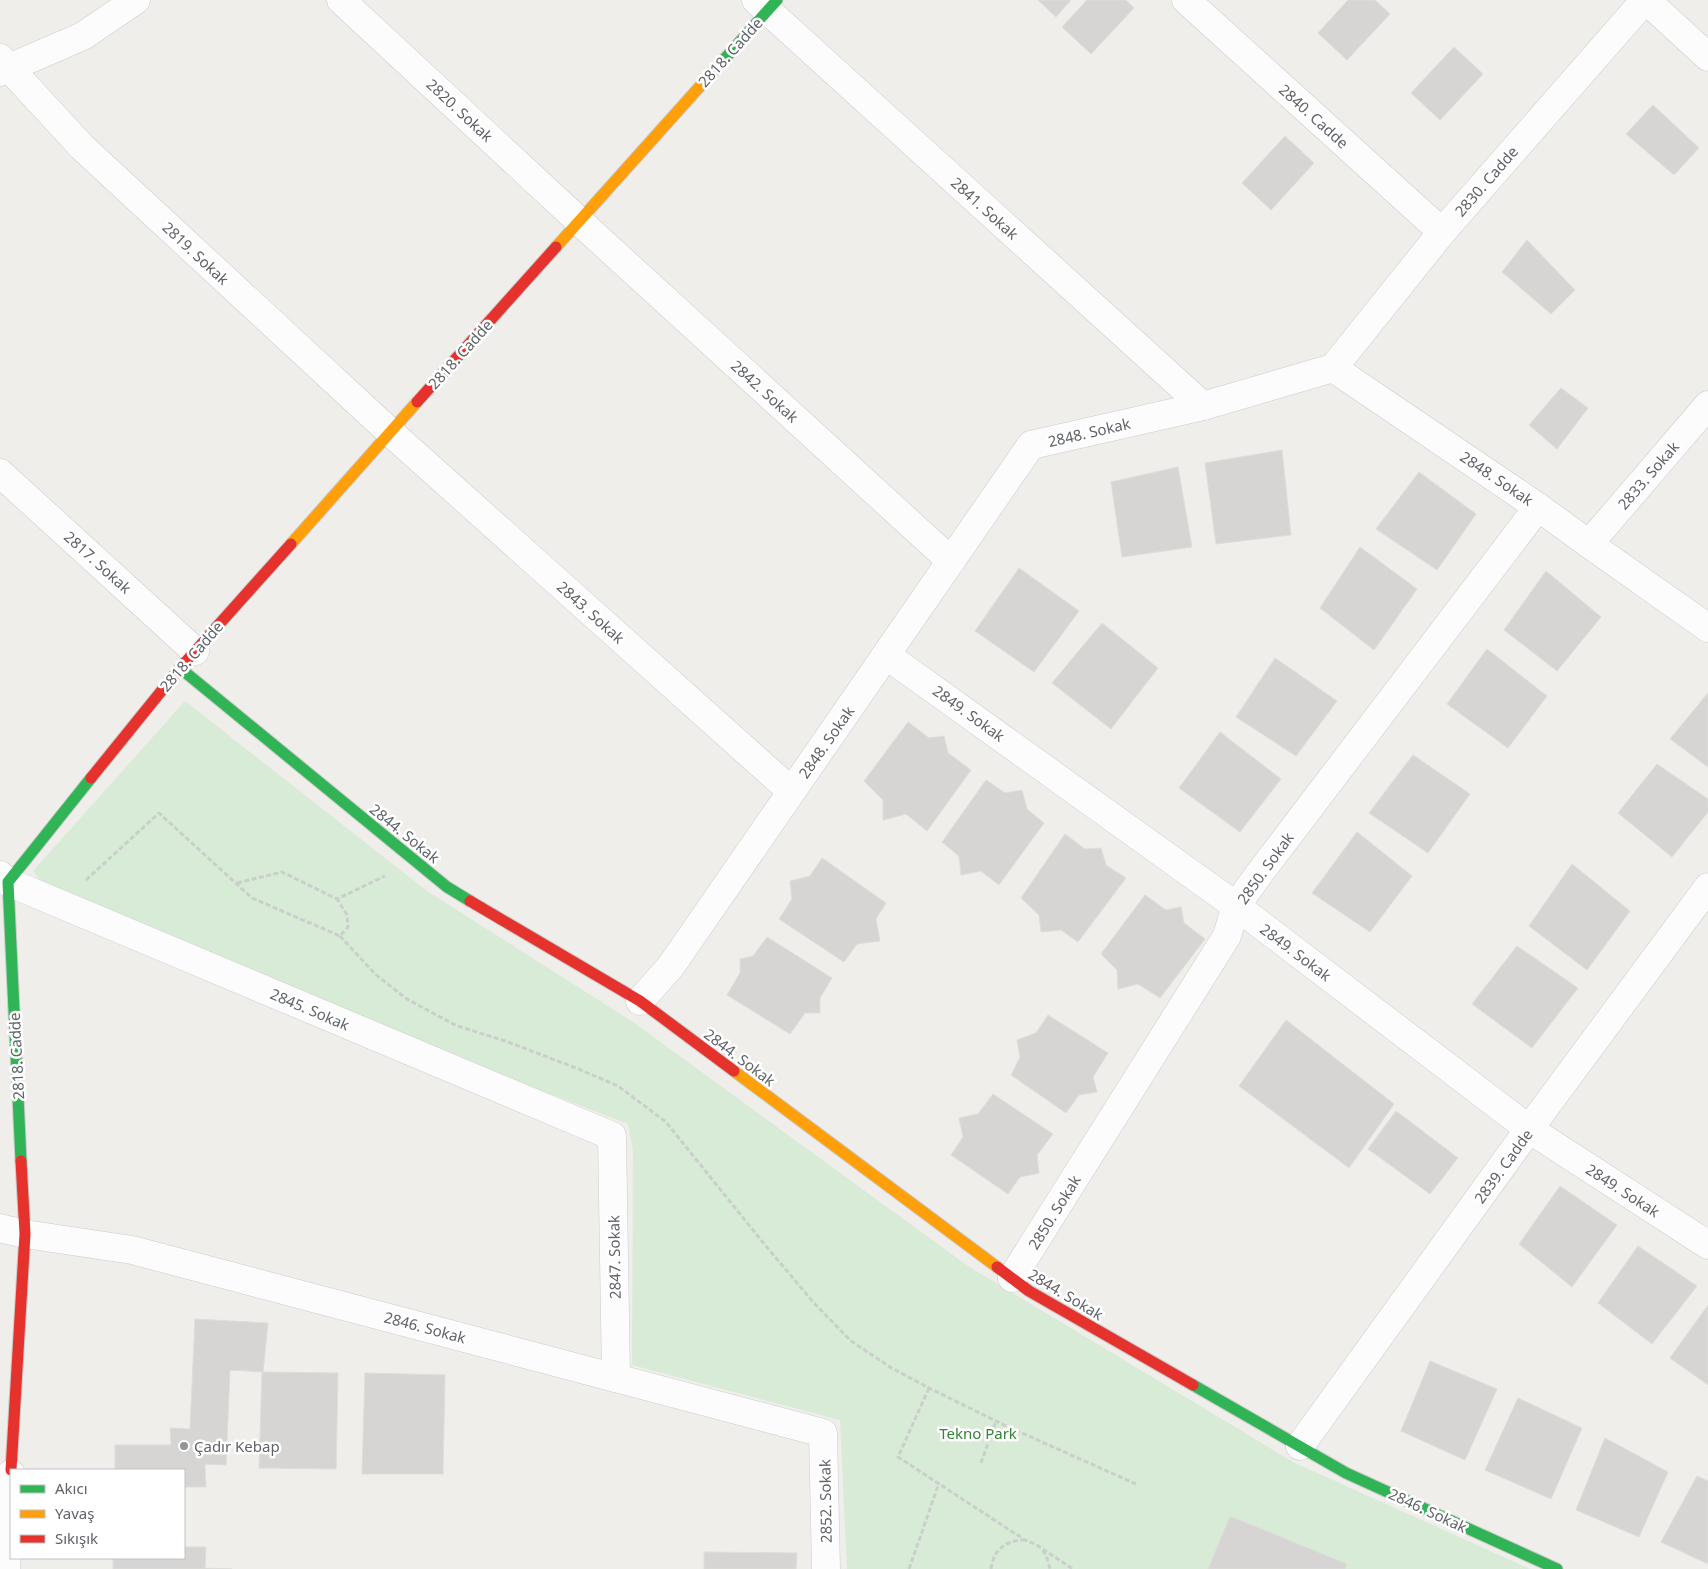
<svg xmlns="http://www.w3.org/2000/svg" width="1708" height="1569" viewBox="0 0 1708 1569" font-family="'Noto Sans',sans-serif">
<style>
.green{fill:#d8ebd6}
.building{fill:#d6d5d3;stroke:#deddd9}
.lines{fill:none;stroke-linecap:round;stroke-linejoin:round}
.street-casing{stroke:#cbcccc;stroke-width:29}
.fast-casing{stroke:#cacacb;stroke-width:13}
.slow-casing{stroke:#cacacb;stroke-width:13}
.jam-casing{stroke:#cacacb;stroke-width:13}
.path{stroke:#cacfcc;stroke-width:3;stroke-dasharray:5 2.5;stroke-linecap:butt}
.street{stroke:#fdfcfc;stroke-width:28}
.fast{stroke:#30b455;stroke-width:11}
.slow{stroke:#ff9f0a;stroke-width:11}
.jam{stroke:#e5322d;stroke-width:11}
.poi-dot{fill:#919496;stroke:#fff;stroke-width:2}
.labels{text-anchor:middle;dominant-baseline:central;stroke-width:5;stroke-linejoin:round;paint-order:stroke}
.street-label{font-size:15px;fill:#5f6368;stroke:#fff}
.park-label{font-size:15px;fill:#348238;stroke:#fff}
.poi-label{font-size:15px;fill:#5f6368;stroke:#fff;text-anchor:start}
</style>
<rect width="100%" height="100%" fill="#efeeea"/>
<polygon class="green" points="185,701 427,891 633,1022 968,1266 1293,1462 1530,1569 847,1569 840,1420 632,1365 633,1151 628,1124 59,904 33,871"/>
<g class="building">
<polygon points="1038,0 1071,0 1056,17"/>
<polygon points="1087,0 1126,0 1134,8 1091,54 1062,27"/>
<polygon points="1348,0 1375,0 1390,14 1347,60 1318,33"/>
<polygon points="1454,47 1483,74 1440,120 1411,93"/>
<polygon points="1653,105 1699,148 1674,175 1626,134"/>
<polygon points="1285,136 1314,163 1271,210 1242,183"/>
<polygon points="1527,240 1575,290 1551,314 1502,272"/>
<polygon points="1561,388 1588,408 1557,449 1529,425"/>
<polygon points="1282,450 1291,535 1216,544 1205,463"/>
<polygon points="1178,467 1192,547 1122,557 1111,482"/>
<polygon points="1419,472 1476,514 1437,570 1376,529"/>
<polygon points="1360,547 1417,589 1374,650 1320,608"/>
<polygon points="1019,568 1079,611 1034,672 975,631"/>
<polygon points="1546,571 1601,617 1557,671 1504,630"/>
<polygon points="1102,623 1158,668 1111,729 1052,683"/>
<polygon points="1487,649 1547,696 1508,748 1447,704"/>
<polygon points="1275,658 1337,701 1296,756 1236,717"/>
<polygon points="1708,693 1708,767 1670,739"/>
<polygon points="908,722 929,738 944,736 948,753 971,770 927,831 906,814 883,820 883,800 864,781"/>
<polygon points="1220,732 1281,779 1240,832 1179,788"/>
<polygon points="1413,755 1470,794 1428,853 1369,813"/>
<polygon points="1657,764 1708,799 1708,812 1672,857 1618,813"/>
<polygon points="986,780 1005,793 1022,790 1027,809 1044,823 999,885 981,871 961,875 959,856 942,842"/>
<polygon points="1357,832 1412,876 1370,932 1312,893"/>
<polygon points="1065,834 1085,849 1101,848 1106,865 1126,878 1078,942 1061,930 1041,932 1039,915 1021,898"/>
<polygon points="822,858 886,903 876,919 880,941 857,944 844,962 779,919 792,899 790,881 810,876"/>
<polygon points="1572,864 1630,911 1587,970 1529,926"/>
<polygon points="1145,895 1166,910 1181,907 1184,923 1205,939 1160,998 1138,984 1118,989 1117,970 1101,954"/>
<polygon points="767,937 832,978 820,998 820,1013 805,1013 790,1034 727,995 740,973 740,959 753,956"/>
<polygon points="1517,946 1578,988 1532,1048 1472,1004"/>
<polygon points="1048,1015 1108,1053 1093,1077 1097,1092 1079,1095 1066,1113 1011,1075 1020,1057 1017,1040 1036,1033"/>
<polygon points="1286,1020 1394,1104 1349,1168 1239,1086"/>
<polygon points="993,1094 1053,1134 1037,1155 1039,1173 1020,1177 1008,1194 951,1155 963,1137 959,1118 978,1114"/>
<polygon points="1396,1111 1458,1158 1430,1194 1368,1149"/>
<polygon points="1560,1186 1617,1225 1572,1287 1519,1244"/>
<polygon points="1638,1246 1697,1286 1652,1344 1598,1303"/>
<polygon points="1708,1305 1708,1385 1670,1358"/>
<polygon points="195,1319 268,1323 263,1372 230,1370 226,1465 205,1464 206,1487 184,1487 184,1470 115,1470 115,1445 171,1445 170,1428 190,1429"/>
<polygon points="1430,1361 1497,1389 1465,1460 1401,1431"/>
<polygon points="262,1372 338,1373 336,1469 259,1468"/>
<polygon points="365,1373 445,1375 443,1474 362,1474"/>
<polygon points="1518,1398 1582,1428 1551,1499 1485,1470"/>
<polygon points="1605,1438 1668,1472 1639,1537 1576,1510"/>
<polygon points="1697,1476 1708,1481 1708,1564 1661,1542"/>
<polygon points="1230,1516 1347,1564 1345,1569 1208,1569"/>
<polygon points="184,1547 206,1547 205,1568 232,1569 113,1569 113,1558 184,1558"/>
<polygon points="704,1552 797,1553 796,1569 704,1569"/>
</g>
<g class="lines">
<defs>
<g id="street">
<polyline points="341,0 579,221 951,561"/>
<polyline points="756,0 1203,406"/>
<polyline points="1186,0 1442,232"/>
<polyline points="1646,0 1708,57"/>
<polyline points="0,58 82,147 390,432 791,791"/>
<polyline points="0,72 83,36 136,0"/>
<polyline points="1333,368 1442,232 1645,0"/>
<polyline points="0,473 195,651"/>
<polyline points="1589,544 1708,405"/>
<polyline points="886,655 1236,906 1529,1129 1708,1245"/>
<polyline points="0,875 8,882 612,1136 616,1378"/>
<polyline points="640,1001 671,966 1031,445 1203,406 1333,368 1538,507 1589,544 1708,628"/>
<polyline points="0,1228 25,1234 132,1250 823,1433 826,1569"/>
<polyline points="1012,1278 1227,936 1236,906 1259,874 1538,507"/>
<polyline points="1300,1446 1529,1129 1708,887"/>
<polyline points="6,1569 11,1474"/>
</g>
<g id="fast">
<polyline points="720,64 777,0"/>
<polyline points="180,668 447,887 470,901"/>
<polyline points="21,1161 8,882 91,778"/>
<polyline points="1193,1385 1346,1473 1557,1569"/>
</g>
<g id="slow">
<polyline points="556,247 720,64"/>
<polyline points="291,544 417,402"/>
<polyline points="734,1071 997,1267"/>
</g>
<g id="jam">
<polyline points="417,402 556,247"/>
<polyline points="91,778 180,668 291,544"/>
<polyline points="470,901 640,1001 734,1071"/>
<polyline points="997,1267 1029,1291 1193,1385"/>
<polyline points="11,1470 25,1234 21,1161"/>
</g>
</defs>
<use href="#street" class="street-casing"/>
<use href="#fast" class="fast-casing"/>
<use href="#slow" class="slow-casing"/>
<use href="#jam" class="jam-casing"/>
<g class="path">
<polyline points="86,880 159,813 252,898 340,936 348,927 347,915 337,899"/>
<polyline points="237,883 282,872 337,899 385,876"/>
<polyline points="340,936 375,974 407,999 455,1025 508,1042 576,1068 618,1086 666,1122 765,1245 814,1303 851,1341 890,1367 929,1388 1004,1425 1136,1484"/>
<polyline points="929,1388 898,1457 1025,1540 1035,1544 1073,1569"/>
<polyline points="981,1463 996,1421"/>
<polyline points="1043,1550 1047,1558 1050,1569"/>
<polyline points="909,1569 939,1483"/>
<path d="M 991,1569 C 993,1551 1005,1540 1024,1540"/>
</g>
<use href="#street" class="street"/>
<use href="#fast" class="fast"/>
<use href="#slow" class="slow"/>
<use href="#jam" class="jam"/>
</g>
<circle class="poi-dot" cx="184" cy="1446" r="5"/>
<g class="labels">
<g class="street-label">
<text transform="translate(730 52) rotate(-48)">2818. Cadde</text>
<text transform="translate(460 110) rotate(43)">2820. Sokak</text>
<text transform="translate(1314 116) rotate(42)">2840. Cadde</text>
<text transform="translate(1486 181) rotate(-49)">2830. Cadde</text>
<text transform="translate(985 208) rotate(42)">2841. Sokak</text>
<text transform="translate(196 253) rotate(43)">2819. Sokak</text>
<text transform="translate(460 354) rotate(-48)">2818. Cadde</text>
<text transform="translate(765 391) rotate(42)">2842. Sokak</text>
<text transform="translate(1089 432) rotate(-13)">2848. Sokak</text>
<text transform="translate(1648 475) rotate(-49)">2833. Sokak</text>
<text transform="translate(1497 478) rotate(34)">2848. Sokak</text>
<text transform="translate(98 562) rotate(42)">2817. Sokak</text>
<text transform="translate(591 612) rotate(42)">2843. Sokak</text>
<text transform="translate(191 656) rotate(-49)">2818. Cadde</text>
<text transform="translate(969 713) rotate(36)">2849. Sokak</text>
<text transform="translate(826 742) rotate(-55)">2848. Sokak</text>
<text transform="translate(405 833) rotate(39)">2844. Sokak</text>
<text transform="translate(1265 868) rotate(-54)">2850. Sokak</text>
<text transform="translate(1296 952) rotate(37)">2849. Sokak</text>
<text transform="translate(310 1009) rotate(23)">2845. Sokak</text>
<text transform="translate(16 1056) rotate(-93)">2818. Cadde</text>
<text transform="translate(740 1057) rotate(37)">2844. Sokak</text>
<text transform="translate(1503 1166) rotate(-54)">2839. Cadde</text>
<text transform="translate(1623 1190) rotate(33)">2849. Sokak</text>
<text transform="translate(1054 1212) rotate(-58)">2850. Sokak</text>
<text transform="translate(614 1257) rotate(-91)">2847. Sokak</text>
<text transform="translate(1066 1294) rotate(31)">2844. Sokak</text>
<text transform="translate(425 1327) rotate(15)">2846. Sokak</text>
<text transform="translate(825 1501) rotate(-91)">2852. Sokak</text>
<text transform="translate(1428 1510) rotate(25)">2846. Sokak</text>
</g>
<g class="park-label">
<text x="978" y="1433">Tekno Park</text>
</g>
<g class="poi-label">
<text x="194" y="1446">Çadır Kebap</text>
</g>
</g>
<rect x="10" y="1469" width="175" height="90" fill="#ffffff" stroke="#bfc1c3"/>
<rect x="20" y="1485" width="25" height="8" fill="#30b455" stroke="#bfc1c3"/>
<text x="55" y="1494" font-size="15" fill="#5f6368">Akıcı</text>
<rect x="20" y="1510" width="25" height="8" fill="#ff9f0a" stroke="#bfc1c3"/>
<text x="55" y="1519" font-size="15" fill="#5f6368">Yavaş</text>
<rect x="20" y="1535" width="25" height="8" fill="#e5322d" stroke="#bfc1c3"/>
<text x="55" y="1544" font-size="15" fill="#5f6368">Sıkışık</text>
</svg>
